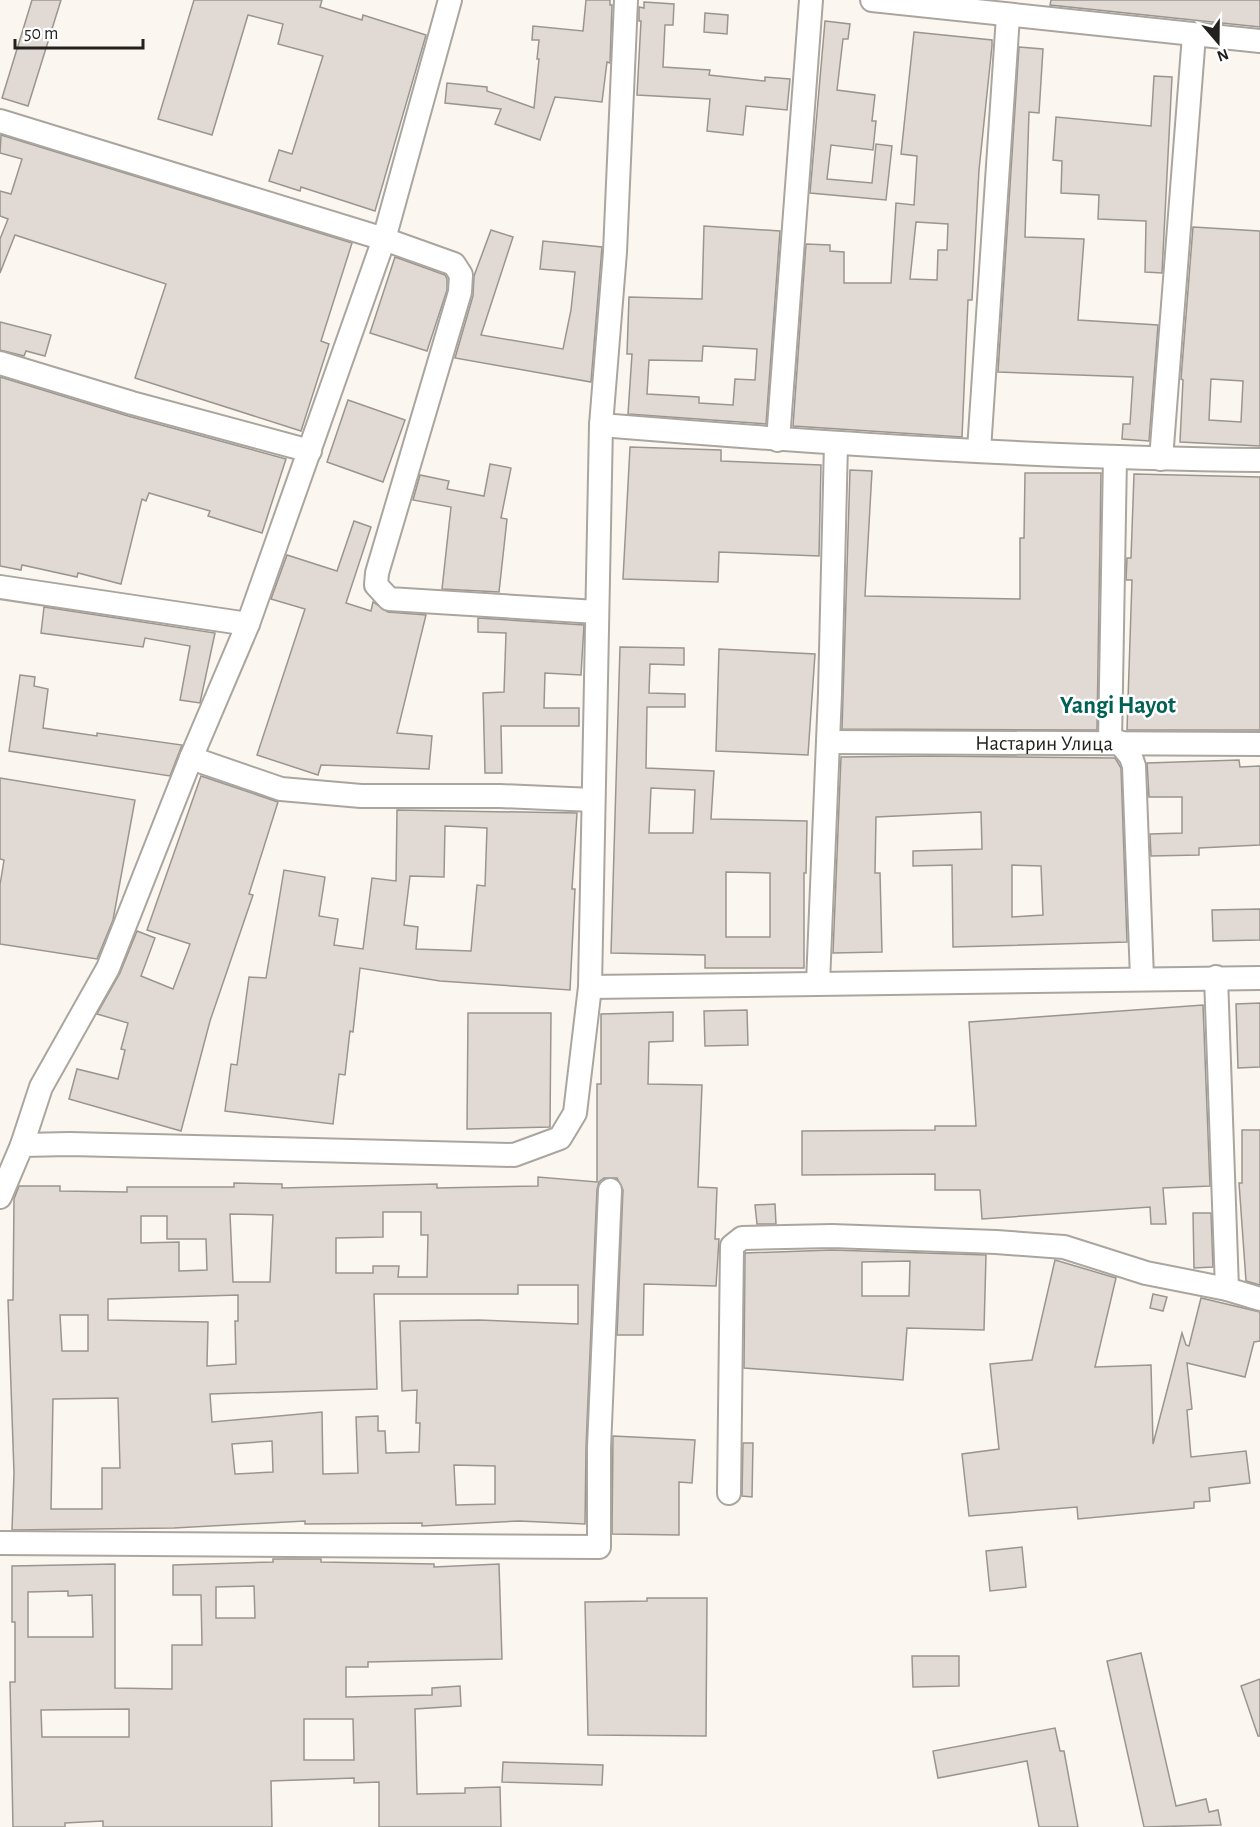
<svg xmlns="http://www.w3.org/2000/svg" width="1260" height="1827" viewBox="0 0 1260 1827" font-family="'Alegreya Sans',sans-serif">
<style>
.building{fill:#e0d9d4;stroke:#9b9590;stroke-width:1.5;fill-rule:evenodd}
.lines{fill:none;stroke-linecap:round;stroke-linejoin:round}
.minor-casing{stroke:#aaa69f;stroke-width:26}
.minor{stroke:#fff;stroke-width:22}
.labels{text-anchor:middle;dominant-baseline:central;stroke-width:5;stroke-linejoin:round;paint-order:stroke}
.street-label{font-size:21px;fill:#22211e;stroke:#fff}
.quarter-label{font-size:24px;font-weight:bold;fill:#016155;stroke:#fff}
</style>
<rect width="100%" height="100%" fill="#fbf7f0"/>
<g class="building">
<polygon points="32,0 61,0 28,106 2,98"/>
<polygon points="194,0 322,0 320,7 362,20 363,15 426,35 375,211 301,187 300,191 269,181 279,150 292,154 323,56 278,44 283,24 248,15 212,135 158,119"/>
<polygon points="586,0 610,0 610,5 612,5 610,63 607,62 602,102 555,97 540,140 495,124 501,109 445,103 447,83 487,87 487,91 534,108 539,59 537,59 539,40 532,40 533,26 583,31"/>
<polygon points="1051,0 1260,0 1260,27 1050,5"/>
<polygon points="644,2 674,4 673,25 665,25 663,67 710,70 709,75 765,81 765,77 790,79 787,110 746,106 743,135 707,131 710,99 637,95 641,21 639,21 639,7 644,8"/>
<polygon points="705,13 728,15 727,34 704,32"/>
<polygon points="825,21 850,24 848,39 843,39 837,90 875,95 872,121 876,121 873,150 831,145 827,179 872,183 876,144 892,146 886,200 810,193"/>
<path d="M 914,32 L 992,40 L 992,46 L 979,170 L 972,300 L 968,300 L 962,437 L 793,426 L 806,244 L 830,245 L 830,251 L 844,252 L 844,283 L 891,283 L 896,203 L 914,205 L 917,156 L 901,154 ZM 916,222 L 948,224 L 947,250 L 938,250 L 937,280 L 910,279 Z"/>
<polygon points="1019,47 1043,49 1039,113 1029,112 1025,237 1084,239 1078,320 1158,325 1149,441 1122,439 1123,424 1130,424 1133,377 998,372"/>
<polygon points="1154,76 1172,77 1162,273 1145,272 1146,221 1098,219 1099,195 1061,193 1062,161 1053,160 1056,117 1151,126"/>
<polygon points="1,135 352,243 321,341 329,344 301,431 135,378 166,284 15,235 0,273 0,239 8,219 0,216 0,191 11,194 22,159 0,153"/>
<path d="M 704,226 L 780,231 L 766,424 L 628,414 L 632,354 L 627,354 L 629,297 L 702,299 ZM 703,346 L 757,349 L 755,380 L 735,379 L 733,405 L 699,403 L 699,397 L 647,394 L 649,360 L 702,361 Z"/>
<path d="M 1193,227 L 1260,231 L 1260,446 L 1180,442 L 1183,380 L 1181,379 ZM 1211,379 L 1243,381 L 1241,422 L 1209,420 Z"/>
<polygon points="491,230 513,237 481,335 563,349 571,310 575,272 540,269 543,241 602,247 591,382 455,358 473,296 474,276"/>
<polygon points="395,257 445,275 447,279 447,290 427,351 370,333"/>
<polygon points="0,322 51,335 45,356 26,351 24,356 0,350"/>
<polygon points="0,377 128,416 286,459 262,533 208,516 210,511 149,493 146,501 142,499 121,584 78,573 77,577 22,565 21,570 0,566"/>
<polygon points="348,400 405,420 383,482 327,462"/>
<polygon points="630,447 721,450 721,461 821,465 819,556 719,552 718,582 623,579"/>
<polygon points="490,464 511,468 501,518 507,519 499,592 442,589 451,507 413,500 420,475 449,481 447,489 484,496"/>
<polygon points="850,470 872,471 865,596 1020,599 1020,538 1024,538 1025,473 1101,473 1097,730 842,729"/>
<polygon points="1134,474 1260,477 1260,730 1127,730 1132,580 1126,580 1127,558 1131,558"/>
<polygon points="354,521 371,527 346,603 371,611 373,602 388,612 426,615 397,733 432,736 429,769 321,765 318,775 257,755 305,609 271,599 287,555 337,571"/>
<polygon points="44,607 215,633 200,703 180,700 190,646 145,638 143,647 41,633"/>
<polygon points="478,618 584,625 581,675 545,673 544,708 579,708 579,726 501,726 502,773 485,773 483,693 504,692 506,633 478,632"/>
<path d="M 620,647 L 684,648 L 684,665 L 650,664 L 649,693 L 685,694 L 685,707 L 647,707 L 646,768 L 714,771 L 711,819 L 807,821 L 806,873 L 804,873 L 804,968 L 705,968 L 705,955 L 611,953 ZM 651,788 L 695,790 L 693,833 L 649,833 ZM 726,872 L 770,873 L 770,937 L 726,937 Z"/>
<polygon points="719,649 815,654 808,755 716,751"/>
<polygon points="20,675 35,677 34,686 48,689 43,728 97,736 97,733 182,745 170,776 9,751"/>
<path d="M 930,756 L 1115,758 L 1121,768 L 1127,942 L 953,947 L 952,865 L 913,866 L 913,851 L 982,849 L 981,812 L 876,817 L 875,873 L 880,873 L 882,952 L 833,953 L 841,757 ZM 1012,865 L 1041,866 L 1043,915 L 1012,917 Z"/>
<polygon points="1239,760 1240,767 1260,766 1260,845 1199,848 1199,855 1151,856 1150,834 1182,833 1182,797 1149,797 1147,763"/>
<polygon points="201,776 278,802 249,894 253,895 210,1021 181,1131 69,1099 77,1069 118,1079 125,1050 121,1049 128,1023 97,1014 120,973 137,931 155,938 141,976 173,989 190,944 147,930"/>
<polygon points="0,778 135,800 113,920 97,959 0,944 0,885 4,860 0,859"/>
<path d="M 397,810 L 577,813 L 572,889 L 575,889 L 570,990 L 440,981 L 360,968 L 353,1032 L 350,1031 L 345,1075 L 339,1074 L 333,1124 L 225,1111 L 231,1064 L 237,1065 L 249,977 L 266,978 L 284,870 L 325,877 L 319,916 L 338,919 L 334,945 L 363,949 L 372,878 L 396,881 ZM 445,826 L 487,828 L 485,886 L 477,885 L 471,951 L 416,949 L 418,927 L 404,925 L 410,876 L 444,877 Z"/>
<polygon points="1260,909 1260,940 1213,941 1212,910"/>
<polygon points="1260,1003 1260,1067 1238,1068 1236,1004"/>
<polygon points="1203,1005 1210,1186 1163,1188 1166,1224 1151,1224 1150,1207 982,1219 980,1190 935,1190 935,1174 802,1175 802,1131 935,1130 935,1126 976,1126 969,1022"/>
<polygon points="747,1010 748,1045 705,1046 704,1011"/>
<path d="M 673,1012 L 673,1041 L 649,1042 L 648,1084 L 702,1085 L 698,1187 L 717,1188 L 715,1239 L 719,1239 L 716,1286 L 644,1284 L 643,1335 L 617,1335 L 623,1190 L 617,1178 L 604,1178 L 599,1182 L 597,1189 L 586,1447 L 585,1524 L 519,1521 L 422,1526 L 422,1523 L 305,1524 L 305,1521 L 174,1528 L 12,1530 L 14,1473 L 8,1300 L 13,1300 L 14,1199 L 19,1186 L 60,1186 L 60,1191 L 127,1192 L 127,1187 L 234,1187 L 234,1183 L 282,1184 L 282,1188 L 437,1184 L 437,1188 L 538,1186 L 538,1177 L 597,1182 L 597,1084 L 601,1084 L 601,1014 ZM 383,1212 L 421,1212 L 421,1235 L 428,1235 L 427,1277 L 398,1277 L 399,1266 L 373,1266 L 373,1273 L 336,1273 L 336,1238 L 383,1237 ZM 230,1214 L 273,1215 L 270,1282 L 233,1282 ZM 141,1216 L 167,1216 L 167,1239 L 206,1239 L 207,1270 L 179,1271 L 179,1242 L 141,1243 ZM 518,1285 L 578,1285 L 578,1324 L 479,1320 L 400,1321 L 402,1391 L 417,1390 L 416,1423 L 420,1423 L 419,1452 L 386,1453 L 385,1431 L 378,1431 L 378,1416 L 356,1417 L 358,1473 L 323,1474 L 322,1412 L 212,1422 L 210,1394 L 377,1389 L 374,1294 L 518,1294 ZM 238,1295 L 238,1321 L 235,1321 L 236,1364 L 207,1366 L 208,1322 L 108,1320 L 108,1299 ZM 60,1315 L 88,1315 L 88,1351 L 62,1351 ZM 118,1398 L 120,1468 L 102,1468 L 102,1509 L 51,1509 L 53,1399 ZM 272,1441 L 273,1472 L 235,1474 L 232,1444 ZM 454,1465 L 495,1466 L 495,1504 L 456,1505 Z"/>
<polygon points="468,1013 551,1013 550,1127 467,1129"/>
<polygon points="1242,1130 1260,1130 1260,1285 1246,1281 1239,1183 1242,1183"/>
<polygon points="775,1204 776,1224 757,1224 755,1205"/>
<polygon points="1193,1213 1211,1213 1213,1267 1194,1268"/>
<path d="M 832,1250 L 986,1255 L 984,1330 L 907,1328 L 903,1380 L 744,1368 L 745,1253 ZM 910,1261 L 909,1296 L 862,1296 L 862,1262 Z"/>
<polygon points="1055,1260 1116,1278 1095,1367 1151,1365 1153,1444 1182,1333 1186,1345 1189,1346 1201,1298 1260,1312 1260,1341 1254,1342 1245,1377 1187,1363 1192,1409 1187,1410 1191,1457 1246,1451 1250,1483 1209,1488 1210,1501 1194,1502 1194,1508 1078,1519 1077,1507 969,1516 962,1454 999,1449 990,1364 1032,1360"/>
<polygon points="1153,1294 1167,1297 1163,1311 1150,1308"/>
<polygon points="613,1436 695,1440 692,1483 679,1482 679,1535 612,1534"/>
<polygon points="743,1443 753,1443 752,1497 742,1496"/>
<polygon points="1022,1547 1026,1587 990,1591 986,1551"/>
<path d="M 273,1559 L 321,1559 L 321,1562 L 434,1564 L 434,1567 L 499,1564 L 502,1659 L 368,1662 L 368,1667 L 346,1667 L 346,1697 L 432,1695 L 432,1688 L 460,1686 L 461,1706 L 415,1709 L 417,1794 L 465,1793 L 465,1788 L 500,1787 L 501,1827 L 379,1827 L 379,1782 L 354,1783 L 354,1778 L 271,1781 L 272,1827 L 103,1827 L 103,1821 L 65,1823 L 65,1827 L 13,1827 L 10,1682 L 15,1682 L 15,1622 L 12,1622 L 12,1566 L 115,1564 L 115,1688 L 172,1689 L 172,1645 L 202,1645 L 201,1595 L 173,1595 L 173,1565 L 273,1562 ZM 254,1586 L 255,1618 L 216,1618 L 216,1587 ZM 68,1591 L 68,1596 L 92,1595 L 93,1637 L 28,1637 L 28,1592 ZM 129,1709 L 129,1737 L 42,1737 L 41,1710 ZM 304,1719 L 353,1719 L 354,1760 L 304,1760 Z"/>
<polygon points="647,1598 707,1598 706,1736 588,1735 585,1602 647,1601"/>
<polygon points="1141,1653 1176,1806 1206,1799 1209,1812 1218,1810 1221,1825 1144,1827 1107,1661"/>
<polygon points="912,1656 959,1656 959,1686 913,1687"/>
<polygon points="1260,1679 1260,1736 1258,1736 1241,1686"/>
<polygon points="1055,1728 1060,1751 1064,1751 1078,1827 1039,1827 1027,1761 938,1778 933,1751"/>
<polygon points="503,1762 603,1765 602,1785 502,1782"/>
</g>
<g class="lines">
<defs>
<g id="minor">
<polyline points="872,0 1260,41"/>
<polyline points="0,121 384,239 454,264 461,275 460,292 377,573 376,585 389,599 597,612"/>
<polyline points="0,363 132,403 310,451"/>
<path d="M 601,425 C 820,443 1040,458 1260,460"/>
<polyline points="778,440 811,0"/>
<polyline points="979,450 1008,16"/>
<polyline points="1161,459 1194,35"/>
<polyline points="0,587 248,624"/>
<path id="s1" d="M 828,742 L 1260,744"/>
<polyline points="1110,742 1115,457"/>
<polyline points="1119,742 1131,757 1134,766 1142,978"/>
<polyline points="191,758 281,789 361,796 500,796 593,800"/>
<polyline points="1216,977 1227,1289"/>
<polyline points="818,983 830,693 836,443"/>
<polyline points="590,987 1260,978"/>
<polyline points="22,1145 41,1087 108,968 191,758 248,624 384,239 450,0"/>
<polyline points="0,1197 22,1145 70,1144 514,1155 560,1138 575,1113 590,987 601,425 615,252 626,0"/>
<polyline points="729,1493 732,1246 742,1238 832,1236 996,1242 1064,1247 1146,1273 1227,1289 1260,1299"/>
<polyline points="0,1543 599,1547 599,1448 610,1190"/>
</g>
</defs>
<use href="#minor" class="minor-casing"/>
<use href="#minor" class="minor"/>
</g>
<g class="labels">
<g class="street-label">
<text stroke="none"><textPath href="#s1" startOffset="216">Настарин Улица</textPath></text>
</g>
<g class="quarter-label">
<text x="1118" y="706">Yangi Hayot</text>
</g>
</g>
<g transform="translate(1218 42) rotate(160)" stroke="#ffffff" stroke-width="4.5" paint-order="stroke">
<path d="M0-4.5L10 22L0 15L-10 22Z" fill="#22211e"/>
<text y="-9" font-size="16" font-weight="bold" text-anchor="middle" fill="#22211e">N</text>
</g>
<path d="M15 39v9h128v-9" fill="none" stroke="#22211e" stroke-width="3"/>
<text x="24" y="39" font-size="18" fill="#22211e" stroke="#ffffff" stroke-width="4.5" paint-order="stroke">50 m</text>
</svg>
